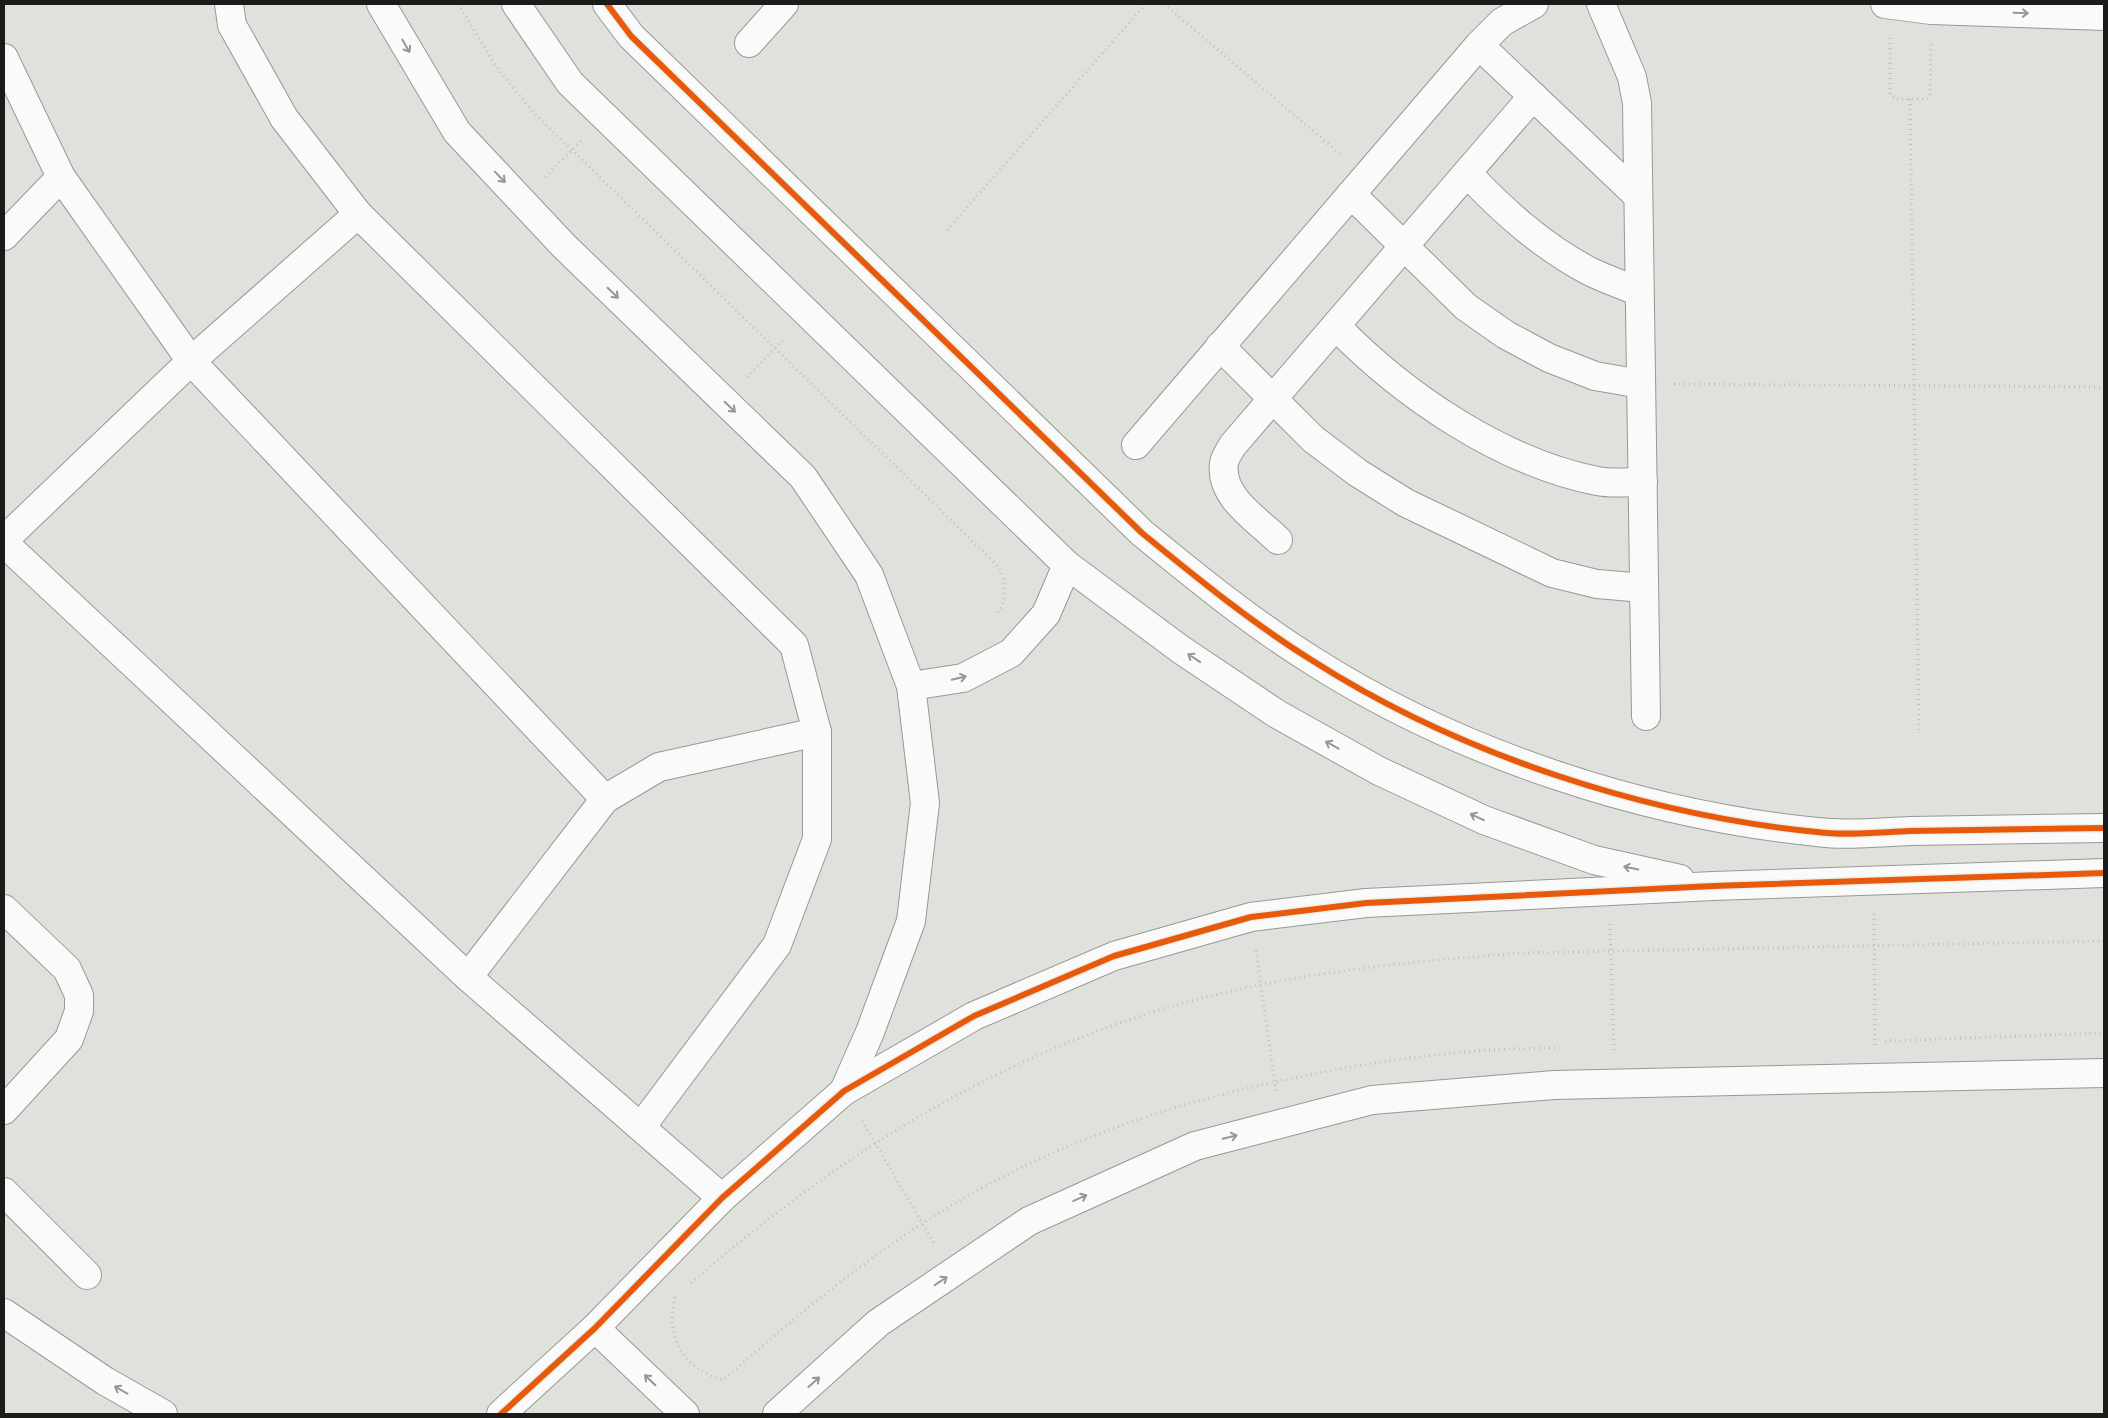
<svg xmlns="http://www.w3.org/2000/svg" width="2108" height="1418" viewBox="0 0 2108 1418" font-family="'Nunito Sans',sans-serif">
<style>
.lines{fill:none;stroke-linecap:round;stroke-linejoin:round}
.minor-casing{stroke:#969995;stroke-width:30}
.path{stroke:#c0c1c0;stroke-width:3;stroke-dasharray:1 4;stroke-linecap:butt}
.minor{stroke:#fafafa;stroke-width:28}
.cycleway-casing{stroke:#eaf0e8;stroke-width:9}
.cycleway{stroke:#e8590c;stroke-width:6}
.oneway{stroke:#959695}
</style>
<rect width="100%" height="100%" fill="#dee1dc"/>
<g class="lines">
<defs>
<g id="minor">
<polyline points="229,4 232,25 284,118 358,214 794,645 817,732 817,839 777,945 641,1127"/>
<polyline points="381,4 457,132 564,246 803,477 869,575 911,686 925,803 911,921 870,1032 844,1091"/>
<polyline points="516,4 570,83 1067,565 1180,649 1277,714 1379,771 1484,820 1594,860 1680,879"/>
<path d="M 607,4 L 631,36 L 1142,533 C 1197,578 1252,623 1313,661 C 1459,754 1645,815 1817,832 C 1848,836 1881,832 1911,831 C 1976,830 2040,829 2104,828"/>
<polyline points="1601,4 1632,77 1637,103 1646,716"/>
<polyline points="1885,4 1931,10 2104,16"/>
<polyline points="749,43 784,4"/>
<polyline points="1479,45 1638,196"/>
<polyline points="4,58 61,177 4,236"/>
<path d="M 1467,173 C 1504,212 1542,246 1589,271 C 1605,279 1623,285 1639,292"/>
<polyline points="61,177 191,361 605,799"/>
<polyline points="1351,194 1466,307 1506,335 1549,358 1595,376 1641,384"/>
<path d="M 1336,326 C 1403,395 1501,462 1597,481 C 1611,484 1628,482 1643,482"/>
<polyline points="1220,346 1313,439 1358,473 1406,503 1552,573 1597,584 1644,588"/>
<polyline points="1136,445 1479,45 1502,22 1534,4"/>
<polyline points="4,540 191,361 358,214"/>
<path d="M 1278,540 C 1257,519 1219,497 1224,463 C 1225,457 1230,450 1233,445 L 1533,96"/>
<polyline points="4,543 468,977 722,1198"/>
<polyline points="911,686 963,678 1011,653 1046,614 1067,565"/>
<polyline points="4,909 67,969 79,995 79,1011 69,1039 4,1110"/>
<polyline points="468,977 605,799 659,767 817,732"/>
<polyline points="4,1192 87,1275"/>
<polyline points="4,1313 105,1381 163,1414"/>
<polyline points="595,1328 685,1414"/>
<polyline points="501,1414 595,1328 722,1198 844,1091 974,1016 1114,956 1251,917 1366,903 1713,886 2104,873"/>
<polyline points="777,1414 878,1323 1029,1221 1195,1146 1372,1100 1554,1085 2104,1073"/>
</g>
</defs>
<use href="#minor" class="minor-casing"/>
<g class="path">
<path d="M 458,4 L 498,69 L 533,112 L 999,567 C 1007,583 1007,598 998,613"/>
<polyline points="1164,4 1340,154"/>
<polyline points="1890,38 1890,94 1896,99 1926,99 1930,97 1931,43"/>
<polyline points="1910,99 1919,731"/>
<polyline points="545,177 581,141"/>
<polyline points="947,230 1146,4"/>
<polyline points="747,377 785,338"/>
<polyline points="1674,384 2104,387"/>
<polyline points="1874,914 1875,1045"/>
<polyline points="1610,924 1614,1051"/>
<polyline points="1256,951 1276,1091"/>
<polyline points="1885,1041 2104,1033"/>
<polyline points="862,1121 935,1245"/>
<path d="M 691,1283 C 840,1154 999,1053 1191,1001 C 1299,972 1412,961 1523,953 L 2104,941"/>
<path d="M 675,1297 C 665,1338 683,1368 723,1380 C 786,1325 852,1269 923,1223 C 1039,1148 1164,1104 1299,1077 C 1384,1059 1470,1048 1556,1048"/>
</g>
<use href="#minor" class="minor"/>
<defs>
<g id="cycleway">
<path d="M 607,4 L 631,36 L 1142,533 C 1197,578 1252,623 1313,661 C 1459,754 1645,815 1817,832 C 1848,836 1881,832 1911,831 C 1976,830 2040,829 2104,828"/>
<polyline points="501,1414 595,1328 722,1198 844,1091 974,1016 1114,956 1251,917 1366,903 1713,886 2104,873"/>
</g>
</defs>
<use href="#cycleway" class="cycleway-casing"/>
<use href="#cycleway" class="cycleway"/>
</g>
<defs><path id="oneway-shaft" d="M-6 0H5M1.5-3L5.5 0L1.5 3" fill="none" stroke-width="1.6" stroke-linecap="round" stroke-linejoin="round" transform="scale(1.25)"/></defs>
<g class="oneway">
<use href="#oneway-shaft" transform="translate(2021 13) rotate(2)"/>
<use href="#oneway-shaft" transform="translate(406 46) rotate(60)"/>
<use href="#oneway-shaft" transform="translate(500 177) rotate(46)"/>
<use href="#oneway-shaft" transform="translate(613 293) rotate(44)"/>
<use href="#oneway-shaft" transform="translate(730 407) rotate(44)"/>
<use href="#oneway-shaft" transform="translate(1194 658) rotate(-146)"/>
<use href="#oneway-shaft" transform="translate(959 678) rotate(-13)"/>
<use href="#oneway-shaft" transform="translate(1332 745) rotate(-151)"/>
<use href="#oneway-shaft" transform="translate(1477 817) rotate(-155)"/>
<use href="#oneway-shaft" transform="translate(1631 868) rotate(-168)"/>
<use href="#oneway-shaft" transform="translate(1230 1137) rotate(-14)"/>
<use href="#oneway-shaft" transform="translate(1080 1198) rotate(-24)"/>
<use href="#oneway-shaft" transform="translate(941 1281) rotate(-34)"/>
<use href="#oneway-shaft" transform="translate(650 1380) rotate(-136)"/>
<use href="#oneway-shaft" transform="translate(814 1382) rotate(-42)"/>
<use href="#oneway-shaft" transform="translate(121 1390) rotate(-150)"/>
</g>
<rect width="2108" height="1418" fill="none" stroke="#1a1c1a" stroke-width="10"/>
</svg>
